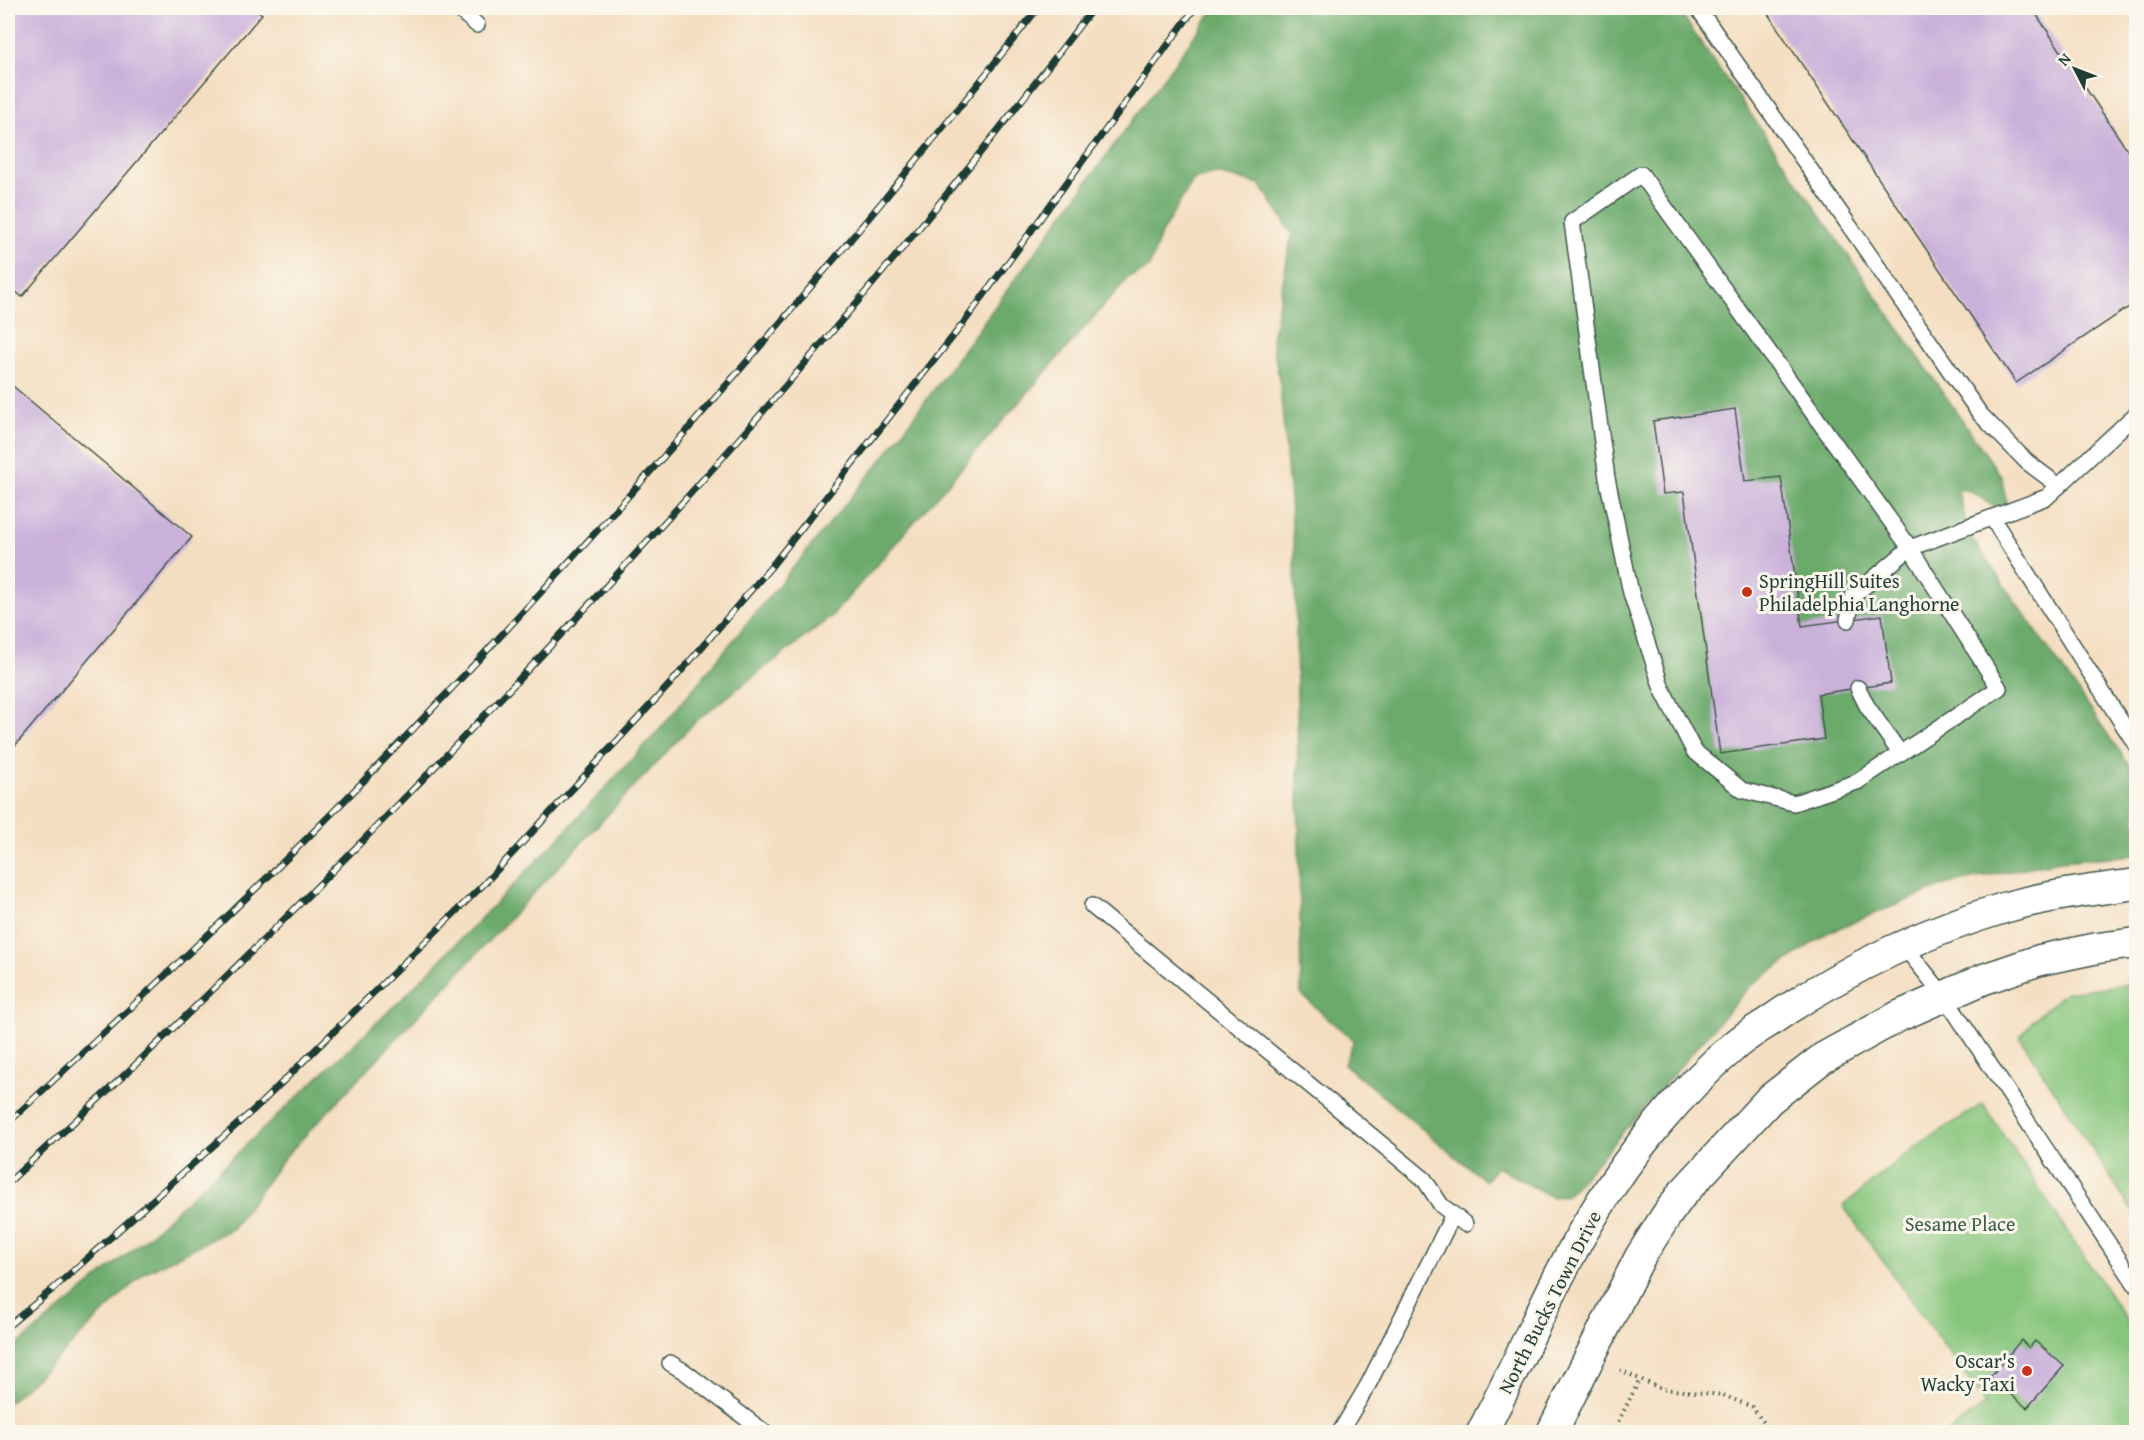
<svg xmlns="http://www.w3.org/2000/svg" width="2144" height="1440" viewBox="0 0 2144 1440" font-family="'Gentium Book Plus',serif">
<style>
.green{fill:#86c57c;stroke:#528158;stroke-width:1.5}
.forest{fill:#6caa6c;stroke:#467450;stroke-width:1.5}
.building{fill:#cab1da}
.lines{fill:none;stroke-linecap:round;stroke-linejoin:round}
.lane-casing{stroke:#3f5549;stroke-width:18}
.street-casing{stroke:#3f5549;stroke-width:33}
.path{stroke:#3f5549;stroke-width:4;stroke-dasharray:1.5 4.5;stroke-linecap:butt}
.lane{stroke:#fff;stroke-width:15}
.street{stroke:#fff;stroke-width:30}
.rail-casing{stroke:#1f3d34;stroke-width:7}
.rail{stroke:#fbf7ec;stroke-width:4.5;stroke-dasharray:14;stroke-linecap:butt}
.poi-dot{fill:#c8321e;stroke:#fbf7ec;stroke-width:2}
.labels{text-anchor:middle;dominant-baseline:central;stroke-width:6;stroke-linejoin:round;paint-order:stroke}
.poi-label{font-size:20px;fill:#1f3d34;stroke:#fbf7ec;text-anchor:start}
.park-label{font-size:20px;fill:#395f46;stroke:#fbf7ec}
.street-label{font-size:20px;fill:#1f3d34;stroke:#fbf7ec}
</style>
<rect width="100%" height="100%" fill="#fbf7ec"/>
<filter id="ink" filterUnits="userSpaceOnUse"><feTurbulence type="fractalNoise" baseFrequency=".0167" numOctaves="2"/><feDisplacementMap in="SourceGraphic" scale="12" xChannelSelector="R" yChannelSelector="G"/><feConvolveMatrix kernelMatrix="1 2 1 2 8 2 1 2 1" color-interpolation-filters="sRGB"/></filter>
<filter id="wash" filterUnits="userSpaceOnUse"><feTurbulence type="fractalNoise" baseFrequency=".008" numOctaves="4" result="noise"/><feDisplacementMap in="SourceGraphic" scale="24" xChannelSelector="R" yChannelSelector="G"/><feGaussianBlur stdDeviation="1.35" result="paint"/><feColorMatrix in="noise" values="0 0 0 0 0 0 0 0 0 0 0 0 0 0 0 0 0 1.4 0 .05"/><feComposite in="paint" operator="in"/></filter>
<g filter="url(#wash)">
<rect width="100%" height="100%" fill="#f4dec1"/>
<g class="green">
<polygon points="2136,983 2136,1217 2020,1037 2035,1018 2066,992"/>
<polygon points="1983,1104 2136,1335 2136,1432 1948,1432 1986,1404 1843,1206 1916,1146"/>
</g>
<polygon class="forest" points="1215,8 1677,8 2001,476 2006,499 2004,514 1970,491 1957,488 1970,536 2136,775 2136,855 2060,861 1948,884 1829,932 1750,986 1589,1171 1567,1195 1552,1197 1497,1167 1485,1181 1344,1064 1354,1040 1329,1020 1301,994 1295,558 1280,385 1272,339 1292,234 1260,184 1216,174 1193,180 1161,234 1149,268 1128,278 831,617 696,721 284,1158 232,1229 144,1273 62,1354 8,1403 8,1353 151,1234 405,996 556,841 660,729 885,456"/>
<g id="blocks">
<g class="building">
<polygon points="8,8 253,8 262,14 22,297 8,285"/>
<polygon points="1764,8 2032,8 2136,163 2136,302 2016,383"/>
<polygon points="8,382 192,537 8,754"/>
<polygon points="1735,409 1745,481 1781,477 1802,626 1882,615 1891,683 1818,694 1824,739 1720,754 1684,492 1663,494 1653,421"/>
<polygon points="2021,1340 2029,1348 2035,1341 2064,1366 2027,1408 1990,1377"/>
</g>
</g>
</g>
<g filter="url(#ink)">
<use href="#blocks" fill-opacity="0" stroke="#3f5549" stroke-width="1.5"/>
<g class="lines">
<defs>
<g id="lane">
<polyline points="457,8 477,25"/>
<polyline points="1698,8 1980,414 2027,462 2059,486"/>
<polygon points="1641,174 1910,548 1999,688 1857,782 1794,803 1742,790 1694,751 1662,689 1631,593 1607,478 1572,222"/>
<polyline points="1992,518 2136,745"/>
<polyline points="1848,620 1853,596 1910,548 2047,497 2136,414"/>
<polyline points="1858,688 1867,706 1900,753"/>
<polyline points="1092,906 1424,1179 1441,1205 1465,1224"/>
<polyline points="1903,945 1944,996 2136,1285"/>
<polyline points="670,1363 685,1372 764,1432"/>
<polyline points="1340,1432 1368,1385 1453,1215"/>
</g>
<g id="street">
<path d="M 1482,1432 C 1521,1359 1552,1281 1596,1210 C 1631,1152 1681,1091 1733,1047 C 1744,1037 1758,1029 1770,1021 C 1842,971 1923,932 2007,907 C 2049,895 2093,890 2136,884"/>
<polyline points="1552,1432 1640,1257 1666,1216 1682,1194 1769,1100 1823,1058 1899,1016 1984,979 2040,960 2098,948 2136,943"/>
</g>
</defs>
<use href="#lane" class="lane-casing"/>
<use href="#street" class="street-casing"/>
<g class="path">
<polyline points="1620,1370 1662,1389 1723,1395 1752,1407 1771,1432"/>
<polyline points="1613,1432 1640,1379"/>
</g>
<use href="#lane" class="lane"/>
<use href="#street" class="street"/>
<defs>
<g id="rail">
<path d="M 8,1123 C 132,1006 258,891 376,768 C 609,525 831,273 1038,8"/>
<path d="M 8,1183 C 59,1135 111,1089 161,1040 C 494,718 813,377 1093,8"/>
<polyline points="8,1326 54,1288 260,1104 483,885 670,684 770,568 962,325 1195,8"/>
</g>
</defs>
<use href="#rail" class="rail-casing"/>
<use href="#rail" class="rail"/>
</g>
</g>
<g class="poi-dot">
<circle cx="1747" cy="592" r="6"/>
<circle cx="2027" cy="1371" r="6"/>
</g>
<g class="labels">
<g class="poi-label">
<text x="1759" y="580">SpringHill Suites<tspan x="1759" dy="23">Philadelphia Langhorne</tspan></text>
<text x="2015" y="1360" text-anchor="end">Oscar's<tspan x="2015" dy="23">Wacky Taxi</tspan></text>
</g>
<g class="park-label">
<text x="1960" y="1223">Sesame Place</text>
</g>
<g class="street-label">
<text transform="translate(1549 1302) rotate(-63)">North Bucks Town Drive</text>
</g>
</g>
<rect width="2144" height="1440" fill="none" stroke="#fbf7ec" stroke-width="30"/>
<g transform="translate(2075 69) rotate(312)" stroke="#fbf7ec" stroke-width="4.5" paint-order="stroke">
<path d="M0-4.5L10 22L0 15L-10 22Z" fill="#1f3d34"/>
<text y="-9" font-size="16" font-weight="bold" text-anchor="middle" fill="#1f3d34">N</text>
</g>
</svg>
